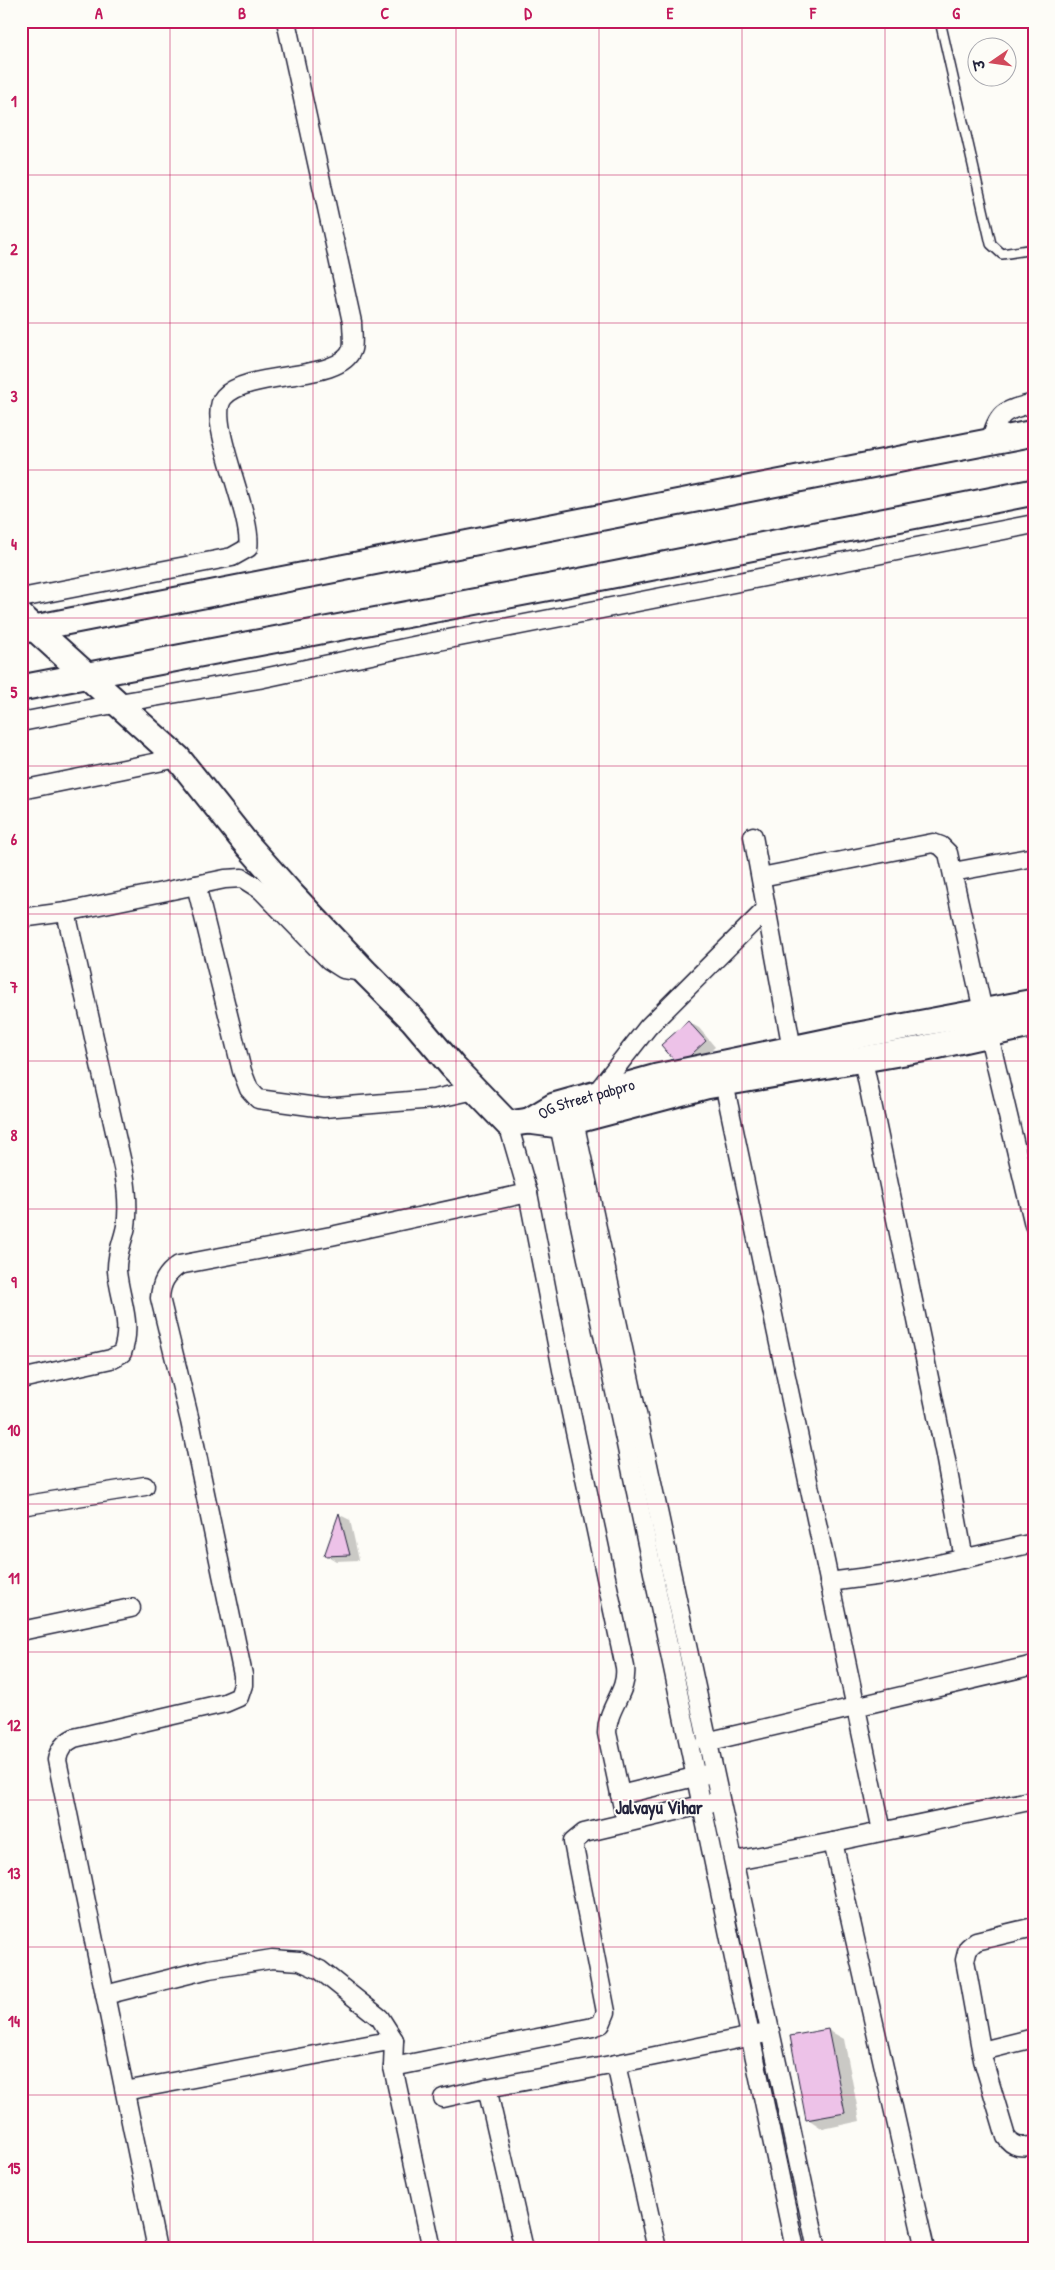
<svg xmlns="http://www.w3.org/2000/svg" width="1055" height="2270" viewBox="0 0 1055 2270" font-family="'Patrick Hand','Playpen Sans Deva',sans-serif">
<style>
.shadow{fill:#0003}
.building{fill:#edc2e8;stroke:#22223b}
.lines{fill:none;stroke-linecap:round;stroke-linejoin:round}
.lane-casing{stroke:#22223b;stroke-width:12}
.street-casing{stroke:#22223b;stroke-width:21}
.secondary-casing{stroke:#22223b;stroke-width:29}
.lane{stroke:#fdfcf7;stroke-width:9}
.street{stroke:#fdfcf7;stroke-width:18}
.secondary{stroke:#fdfcf7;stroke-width:25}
.grid{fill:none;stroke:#c2185b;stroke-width:1;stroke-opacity:0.55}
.labels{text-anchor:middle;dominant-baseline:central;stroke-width:4;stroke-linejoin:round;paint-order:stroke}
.street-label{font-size:16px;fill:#22223b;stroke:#fdfcf7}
.neighbourhood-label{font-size:18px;font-weight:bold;fill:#22223b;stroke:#fdfcf7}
.neatline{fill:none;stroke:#c2185b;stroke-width:2}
.grid-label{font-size:16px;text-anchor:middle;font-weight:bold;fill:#c2185b}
</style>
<rect width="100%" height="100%" fill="#fdfcf7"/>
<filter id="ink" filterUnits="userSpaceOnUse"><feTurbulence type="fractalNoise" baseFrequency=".02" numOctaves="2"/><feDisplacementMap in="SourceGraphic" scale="10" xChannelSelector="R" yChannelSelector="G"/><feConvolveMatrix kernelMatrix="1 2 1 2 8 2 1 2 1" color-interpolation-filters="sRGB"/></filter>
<g filter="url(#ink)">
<g class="shadow">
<polygon points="688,1022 699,1028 715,1047 690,1071 680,1065"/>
<polygon points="340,1515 350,1520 359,1560 336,1561 326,1555"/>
<polygon points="828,2030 844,2039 860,2121 823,2129 808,2119"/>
</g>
<g class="building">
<polygon points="688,1021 706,1041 679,1066 661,1045"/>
<polygon points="339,1513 350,1555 324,1556"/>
<polygon points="828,2029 845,2113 806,2120 790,2036"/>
</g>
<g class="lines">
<defs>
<polyline id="lane" points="940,21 991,244 1002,254 1034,249"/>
<g id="street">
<path d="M 990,442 C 999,411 1003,411 1034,403"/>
<path d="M 21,598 L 232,557 L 248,548 C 254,515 204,419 224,397 C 249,369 341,383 352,349 C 354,342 352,330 352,322 L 286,21"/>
<polyline points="21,722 119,703 259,679 418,645 1034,524"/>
<polyline points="21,790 178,758"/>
<polyline points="753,836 792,1049"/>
<polyline points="953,872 1034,857"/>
<polyline points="761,877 933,843 941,846 948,853 983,1011 1034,1225"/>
<polyline points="196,885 242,1071 249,1089 258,1099 324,1108 434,1099 475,1090"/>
<polyline points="21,918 66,912 225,879 242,878 261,890 329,960 343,969 365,972"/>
<polyline points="863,1060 945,1455 964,1559"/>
<polyline points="724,1083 882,1831"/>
<polyline points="596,1093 648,1027 766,909"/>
<polyline points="574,1121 817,2249"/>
<path d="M 508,1124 L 528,1193 L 563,1375 L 625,1667 C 628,1693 607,1706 607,1733 L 626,1822"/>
<polyline points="559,1125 795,2249"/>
<path d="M 21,1379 L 111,1359 L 122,1353 C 133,1323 120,1301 117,1271 C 116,1254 123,1242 126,1226 C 129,1208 127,1190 124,1172 L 66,912"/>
<polyline points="21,1506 145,1486"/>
<polyline points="829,1582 898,1573 1034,1543"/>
<polyline points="21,1631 131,1608"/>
<polyline points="706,1742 1034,1665"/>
<polyline points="620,1795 707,1774"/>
<polyline points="833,1842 1034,1800"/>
<polyline points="735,1861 833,1842 925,2249"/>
<path d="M 1034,1927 L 976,1941 L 968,1948 L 965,1960 L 983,2060 L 1006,2137 C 1013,2148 1022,2147 1034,2146"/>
<polyline points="105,1995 209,1969 272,1959 300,1961 320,1970 380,2018 394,2040"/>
<polyline points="982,2051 1034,2038"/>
<polyline points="616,2064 657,2249"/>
<polyline points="125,2091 394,2040 393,2067"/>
<polyline points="443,2098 487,2088"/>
<path d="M 157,2249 L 57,1760 C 59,1749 64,1743 74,1738 L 225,1703 L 239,1697 L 243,1685 L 243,1675 L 190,1421 L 160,1298 C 161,1283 166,1274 179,1265 L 331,1236 L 528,1193"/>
<polyline points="432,2249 393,2067 593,2027 601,2024 606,2012 573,1842 584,1833 714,1802"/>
<polyline points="524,2249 487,2088 616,2064 762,2034"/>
</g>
<g id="secondary">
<polyline points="21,616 178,758 244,841 291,894 365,972 413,1020 453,1067 508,1124 529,1121 559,1125 706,1086 922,1049 1034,1024"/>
<polyline points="24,630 1034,433"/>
<polyline points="21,688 572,583 1034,492"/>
<path id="s1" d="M 529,1121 L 554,1106 L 657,1077 L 854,1036 L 1034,1002"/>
</g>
</defs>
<use href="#lane" class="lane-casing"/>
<use href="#street" class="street-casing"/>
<use href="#secondary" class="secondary-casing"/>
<use href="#lane" class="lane"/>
<use href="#street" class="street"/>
<use href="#secondary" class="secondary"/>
</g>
</g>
<path class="grid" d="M 170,21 L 170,2249M 313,21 L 313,2249M 456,21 L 456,2249M 599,21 L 599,2249M 742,21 L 742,2249M 885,21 L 885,2249M 21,175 L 1034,175M 21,323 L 1034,323M 21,470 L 1034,470M 21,618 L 1034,618M 21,766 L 1034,766M 21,914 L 1034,914M 21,1061 L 1034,1061M 21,1209 L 1034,1209M 21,1356 L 1034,1356M 21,1504 L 1034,1504M 21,1652 L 1034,1652M 21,1800 L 1034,1800M 21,1947 L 1034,1947M 21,2095 L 1034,2095"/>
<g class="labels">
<g class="street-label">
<text stroke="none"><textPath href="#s1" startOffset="62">OG Street pabpro</textPath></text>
</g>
<g class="neighbourhood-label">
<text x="659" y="1807">Jalvayu Vihar</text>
</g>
</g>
<rect width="1055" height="2270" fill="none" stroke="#fdfcf7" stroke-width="55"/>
<g transform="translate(992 62) rotate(257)"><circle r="24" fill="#fdfcf7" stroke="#a5a5ac"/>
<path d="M0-4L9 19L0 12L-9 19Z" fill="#d1495b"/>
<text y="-8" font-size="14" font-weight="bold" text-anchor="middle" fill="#22223b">उ</text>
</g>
<rect x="28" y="28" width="1000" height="2214" class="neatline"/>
<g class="grid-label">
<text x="99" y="19">A</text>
<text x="242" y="19">B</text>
<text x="385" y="19">C</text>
<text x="528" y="19">D</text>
<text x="670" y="19">E</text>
<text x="813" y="19">F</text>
<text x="956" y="19">G</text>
<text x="14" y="107">1</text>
<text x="14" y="255">2</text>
<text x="14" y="402">3</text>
<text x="14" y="550">4</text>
<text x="14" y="698">5</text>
<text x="14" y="845">6</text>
<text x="14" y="993">7</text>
<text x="14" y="1141">8</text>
<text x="14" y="1288">9</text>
<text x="14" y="1436">10</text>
<text x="14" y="1584">11</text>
<text x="14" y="1731">12</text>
<text x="14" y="1879">13</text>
<text x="14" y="2027">14</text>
<text x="14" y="2174">15</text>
</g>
</svg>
